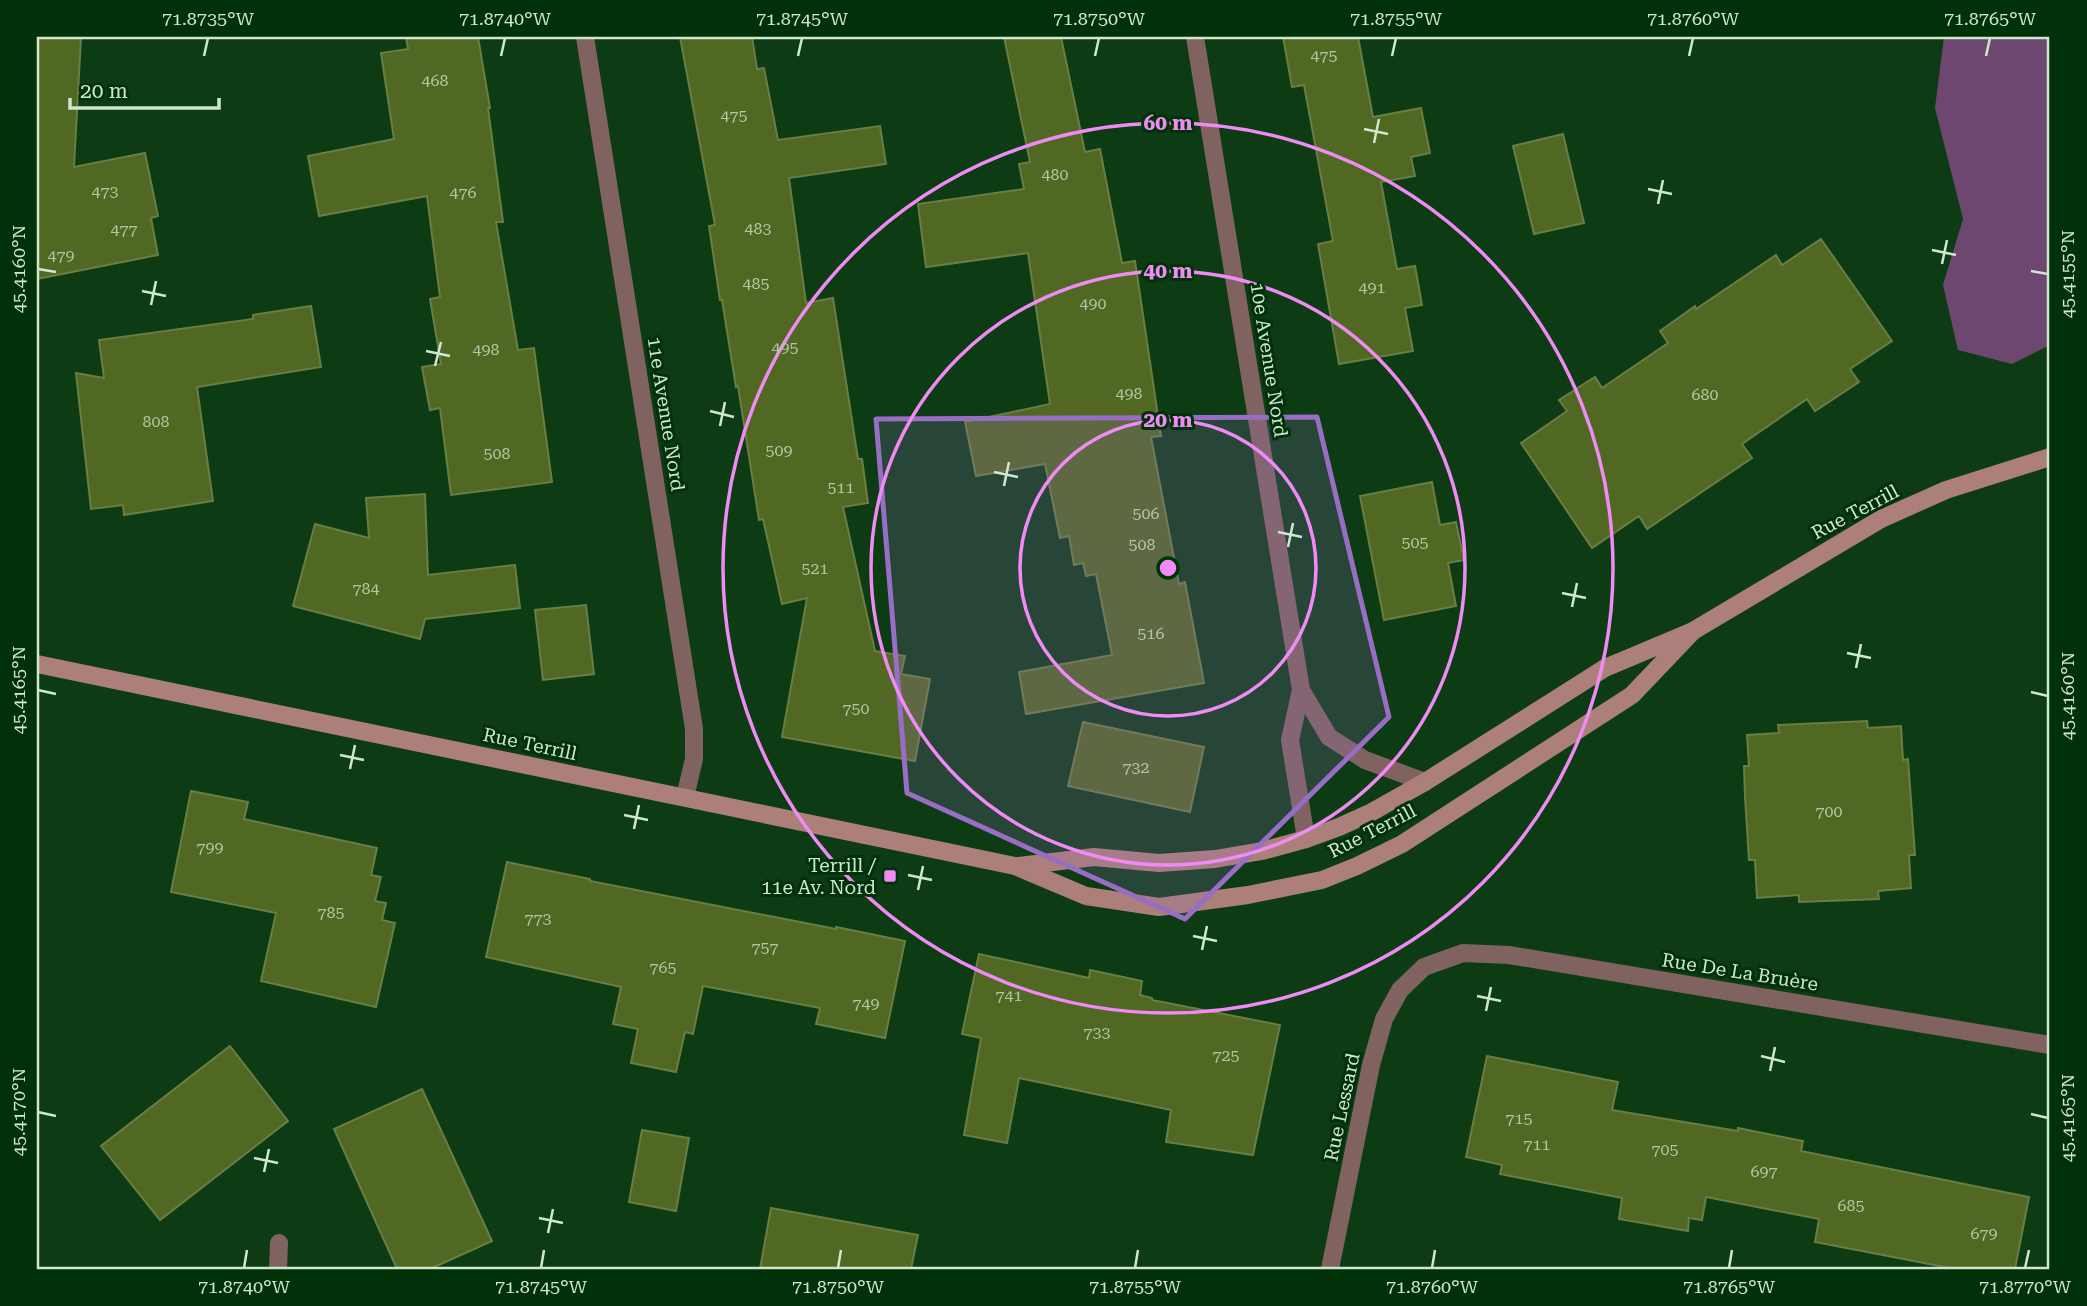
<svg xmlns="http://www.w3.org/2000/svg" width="2087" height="1306" viewBox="0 0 2087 1306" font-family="'Roboto Serif',serif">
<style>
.green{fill:#6e4770}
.building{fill:#516823;stroke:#697d45;stroke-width:2}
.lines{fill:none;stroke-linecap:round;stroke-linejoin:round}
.street{stroke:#806360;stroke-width:18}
.secondary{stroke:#ac7f7a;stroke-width:18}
.marked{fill:#986dc4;fill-opacity:0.2;stroke:#986dc4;stroke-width:5;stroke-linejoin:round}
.ticks{fill:none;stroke:#cee7ce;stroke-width:2.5}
.ring{fill:none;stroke:#f08bf5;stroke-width:3.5}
.poi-dot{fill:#f08bf5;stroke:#013109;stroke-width:2.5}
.labels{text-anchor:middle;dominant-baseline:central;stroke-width:6;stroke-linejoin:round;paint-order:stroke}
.number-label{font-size:16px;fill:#afc7a3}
.street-label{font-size:19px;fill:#cee7ce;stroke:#013109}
.poi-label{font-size:19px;fill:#cee7ce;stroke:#013109;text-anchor:end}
.centre{fill:#f08bf5;stroke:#013109;stroke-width:3.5}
.ring-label{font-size:21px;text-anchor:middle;font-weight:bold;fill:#f08bf5;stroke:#013109;stroke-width:6;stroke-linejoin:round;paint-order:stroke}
.neatline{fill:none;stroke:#cee7ce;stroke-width:2.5}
.ticks-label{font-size:18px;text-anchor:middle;fill:#cee7ce}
</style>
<rect width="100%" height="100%" fill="#0d3c14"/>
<polygon class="green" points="1944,37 2050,37 2050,345 2012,364 1958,350 1943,285 1963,219 1935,108"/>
<g class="building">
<polygon points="37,37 81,37 74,167 145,153 158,216 151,218 158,255 37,279"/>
<polygon points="406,37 478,37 490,108 488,108 503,222 496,222 518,350 534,348 552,482 451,495 440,408 430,410 422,367 441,364 430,299 440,297 427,196 319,216 308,156 394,139 381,53 408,49"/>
<polygon points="680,37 752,37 757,69 764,68 778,140 880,126 886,164 789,178 806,303 833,298 858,459 862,459 868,503 843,507 875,651 905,656 901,674 930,679 915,761 782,737 807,598 782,604 763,519 759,520 738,386 736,387 722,300 720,300 709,226 715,225"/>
<polygon points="1004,37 1061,37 1085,152 1100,149 1122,263 1135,261 1161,436 1151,437 1179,584 1185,582 1204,683 1026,714 1019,672 1112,655 1096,574 1086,576 1083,563 1074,565 1069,536 1060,538 1045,464 976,476 965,422 1050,404 1028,253 926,267 918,204 1024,189 1019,164 1030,162"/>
<polygon points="1283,37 1358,37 1373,117 1421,108 1430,153 1411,157 1415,176 1381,182 1397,269 1415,266 1422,305 1405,308 1413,351 1339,364 1318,244 1333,241 1304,85 1292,87"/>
<polygon points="1563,134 1584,223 1534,234 1513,146"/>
<polygon points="1821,239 1892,341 1850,369 1859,382 1815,411 1807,399 1742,444 1752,458 1647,529 1639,516 1592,548 1521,443 1567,411 1559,400 1595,377 1602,388 1668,343 1660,331 1695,306 1696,309 1776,255 1782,265"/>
<polygon points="311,306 321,367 197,387 213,501 124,515 123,505 91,509 76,373 104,378 99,340 253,319 253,315"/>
<polygon points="1432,482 1440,525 1456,522 1464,560 1448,563 1456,606 1384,620 1360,496"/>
<polygon points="425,494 428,575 515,565 520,608 425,619 420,639 293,606 315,524 369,538 366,498"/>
<polygon points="586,605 594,674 543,680 535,610"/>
<polygon points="1867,721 1868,728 1901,726 1903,760 1908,759 1915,855 1909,855 1911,888 1878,891 1879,899 1799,902 1799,895 1757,898 1755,860 1749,860 1745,797 1744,766 1749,766 1747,735 1779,733 1778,725"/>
<polygon points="1083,722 1204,747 1190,812 1068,786"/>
<polygon points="191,791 248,802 244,819 377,848 371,875 381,877 375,901 386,903 382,920 395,923 376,1007 261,981 276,913 171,892"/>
<polygon points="507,862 590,879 590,881 836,929 836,927 905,941 885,1038 816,1024 820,1008 703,986 693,1034 685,1032 676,1072 631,1063 638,1029 613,1024 621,987 486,957"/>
<polygon points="979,954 1089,978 1090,970 1142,981 1140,995 1152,998 1152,1000 1280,1025 1253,1155 1166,1142 1171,1110 1019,1078 1007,1143 964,1135 981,1038 962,1034"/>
<polygon points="230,1046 288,1121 160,1220 101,1146"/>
<polygon points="1487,1056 1618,1082 1612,1110 1738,1131 1738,1128 1803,1141 1801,1151 2029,1197 2015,1269 1955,1269 1815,1242 1819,1219 1706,1197 1702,1220 1689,1218 1688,1231 1619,1219 1622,1198 1500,1174 1502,1165 1466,1157"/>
<polygon points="422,1089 492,1241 430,1269 397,1269 334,1129"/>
<polygon points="642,1130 689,1138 676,1211 629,1202"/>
<polygon points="771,1208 918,1235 911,1269 760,1269"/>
</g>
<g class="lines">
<g class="street">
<polyline points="585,37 694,729 694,759 685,797"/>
<polyline points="1195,37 1301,690 1329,737 1365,760 1425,782"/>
<polyline points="1301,690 1290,740 1306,839"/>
<polyline points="278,1269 279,1243"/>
<polyline points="1330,1269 1371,1065 1384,1019 1400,990 1424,967 1463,953 1509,955 2050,1045"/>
</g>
<g class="secondary">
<polyline points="37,664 1015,866 1086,896 1159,907 1248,895 1322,880 1357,866 1402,844 1632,695 1693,631"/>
<polyline points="1019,866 1094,857 1159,863 1215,859 1262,851 1306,839 1339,827 1370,813 1425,782 1605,668 1693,631 1881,519 1946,490 2050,457"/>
</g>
</g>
<path class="marked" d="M 1317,417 L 1389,717 L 1185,919 L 907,793 L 876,419 Z"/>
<path class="ticks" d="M 204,56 L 208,38M 501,56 L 505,38M 798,56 L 802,38M 1095,56 L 1099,38M 1392,56 L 1396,38M 1689,56 L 1693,38M 1986,56 L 1990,38M 1364,129 L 1388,134M 1374,143 L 1379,119M 1648,189 L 1672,194M 1658,204 L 1663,180M 1932,250 L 1956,255M 1942,264 L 1947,240M 38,269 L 56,272M 2031,271 L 2048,274M 142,291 L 166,296M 151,305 L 156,281M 426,351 L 450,356M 435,366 L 441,342M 710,411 L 734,417M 720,426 L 725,402M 994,472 L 1018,477M 1004,486 L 1009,462M 1278,532 L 1302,537M 1288,547 L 1293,523M 1562,593 L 1586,598M 1572,607 L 1577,583M 1847,653 L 1871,658M 1856,668 L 1861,644M 38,690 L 56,694M 2031,692 L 2048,696M 340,755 L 364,760M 350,769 L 355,745M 624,815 L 648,820M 634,829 L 639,805M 908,875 L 932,880M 918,890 L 923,866M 1193,936 L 1217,941M 1202,950 L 1207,926M 1477,996 L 1501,1001M 1486,1011 L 1491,987M 1761,1056 L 1785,1062M 1770,1071 L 1775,1047M 38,1112 L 56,1116M 2031,1114 L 2048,1118M 254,1158 L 278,1163M 264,1172 L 269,1149M 539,1218 L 563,1223M 548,1233 L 553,1209M 244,1268 L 247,1250M 541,1268 L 544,1250M 838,1268 L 841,1250M 1135,1268 L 1138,1250M 1432,1268 L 1435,1250M 1729,1268 L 1732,1250M 2025,1268 L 2029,1250"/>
<g class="ring">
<circle cx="1168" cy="568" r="148"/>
<circle cx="1168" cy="568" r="297"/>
<circle cx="1168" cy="568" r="445"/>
</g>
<rect class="poi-dot" x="883" y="869" width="14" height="14" rx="3.5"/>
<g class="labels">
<g class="number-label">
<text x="1324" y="55">475</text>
<text x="435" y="80">468</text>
<text x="734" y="115">475</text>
<text x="1055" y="174">480</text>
<text x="105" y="191">473</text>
<text x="463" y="192">476</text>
<text x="758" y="228">483</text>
<text x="124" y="229">477</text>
<text x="61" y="255">479</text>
<text x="756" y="283">485</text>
<text x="1372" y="287">491</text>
<text x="1093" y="303">490</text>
<text x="785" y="347">495</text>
<text x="486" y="349">498</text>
<text x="1129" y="393">498</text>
<text x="1705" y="394">680</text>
<text x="156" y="421">808</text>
<text x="779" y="450">509</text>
<text x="497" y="453">508</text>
<text x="841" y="487">511</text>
<text x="1146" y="513">506</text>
<text x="1415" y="542">505</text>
<text x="1142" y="544">508</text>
<text x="815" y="568">521</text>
<text x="366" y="588">784</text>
<text x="1151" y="633">516</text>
<text x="856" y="708">750</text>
<text x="1136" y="767">732</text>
<text x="1829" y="811">700</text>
<text x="210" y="847">799</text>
<text x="331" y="912">785</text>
<text x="538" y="918">773</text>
<text x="765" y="947">757</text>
<text x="663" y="967">765</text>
<text x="1009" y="995">741</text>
<text x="866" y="1003">749</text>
<text x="1097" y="1032">733</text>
<text x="1226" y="1055">725</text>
<text x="1519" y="1118">715</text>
<text x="1537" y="1144">711</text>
<text x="1665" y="1149">705</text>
<text x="1764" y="1171">697</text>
<text x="1851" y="1205">685</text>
<text x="1984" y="1233">679</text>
</g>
<g class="street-label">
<text transform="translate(1269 360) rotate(81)">10e Avenue Nord</text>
<text transform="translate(666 414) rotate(81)">11e Avenue Nord</text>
<text transform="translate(1855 512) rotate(-28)">Rue Terrill</text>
<text transform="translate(530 744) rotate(12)">Rue Terrill</text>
<text transform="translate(1372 831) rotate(-27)">Rue Terrill</text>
<text transform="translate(1740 972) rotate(9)">Rue De La Bruère</text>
<text transform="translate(1342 1107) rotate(-78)">Rue Lessard</text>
</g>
<g class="poi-label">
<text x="876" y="865">Terrill /<tspan x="876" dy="22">11e Av. Nord</tspan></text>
</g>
</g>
<circle cx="1168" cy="568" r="10" class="centre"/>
<g class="ring-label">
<text x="1168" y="130">60 m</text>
<text x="1168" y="278">40 m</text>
<text x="1168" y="427">20 m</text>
</g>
<rect width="2087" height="1306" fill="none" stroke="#013109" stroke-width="77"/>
<path d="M70 98v10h149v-10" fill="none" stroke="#cee7ce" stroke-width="3.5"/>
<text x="80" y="98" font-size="21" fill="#cee7ce" stroke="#013109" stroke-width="5" paint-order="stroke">20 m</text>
<rect x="38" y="38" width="2010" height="1230" class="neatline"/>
<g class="ticks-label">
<text x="208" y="25">71.8735°W</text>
<text x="505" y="25">71.8740°W</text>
<text x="802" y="25">71.8745°W</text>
<text x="1099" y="25">71.8750°W</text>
<text x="1396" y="25">71.8755°W</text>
<text x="1693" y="25">71.8760°W</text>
<text x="1990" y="25">71.8765°W</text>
<text transform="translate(19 269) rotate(-90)" y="6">45.4160°N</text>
<text transform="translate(2068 274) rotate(-90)" y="6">45.4155°N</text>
<text transform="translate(19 690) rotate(-90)" y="6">45.4165°N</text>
<text transform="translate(2068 696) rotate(-90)" y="6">45.4160°N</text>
<text transform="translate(19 1112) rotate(-90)" y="6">45.4170°N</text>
<text transform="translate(2068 1118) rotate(-90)" y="6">45.4165°N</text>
<text x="244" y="1293">71.8740°W</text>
<text x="541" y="1293">71.8745°W</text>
<text x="838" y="1293">71.8750°W</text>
<text x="1135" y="1293">71.8755°W</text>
<text x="1432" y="1293">71.8760°W</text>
<text x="1729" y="1293">71.8765°W</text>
<text x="2025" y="1293">71.8770°W</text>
</g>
</svg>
